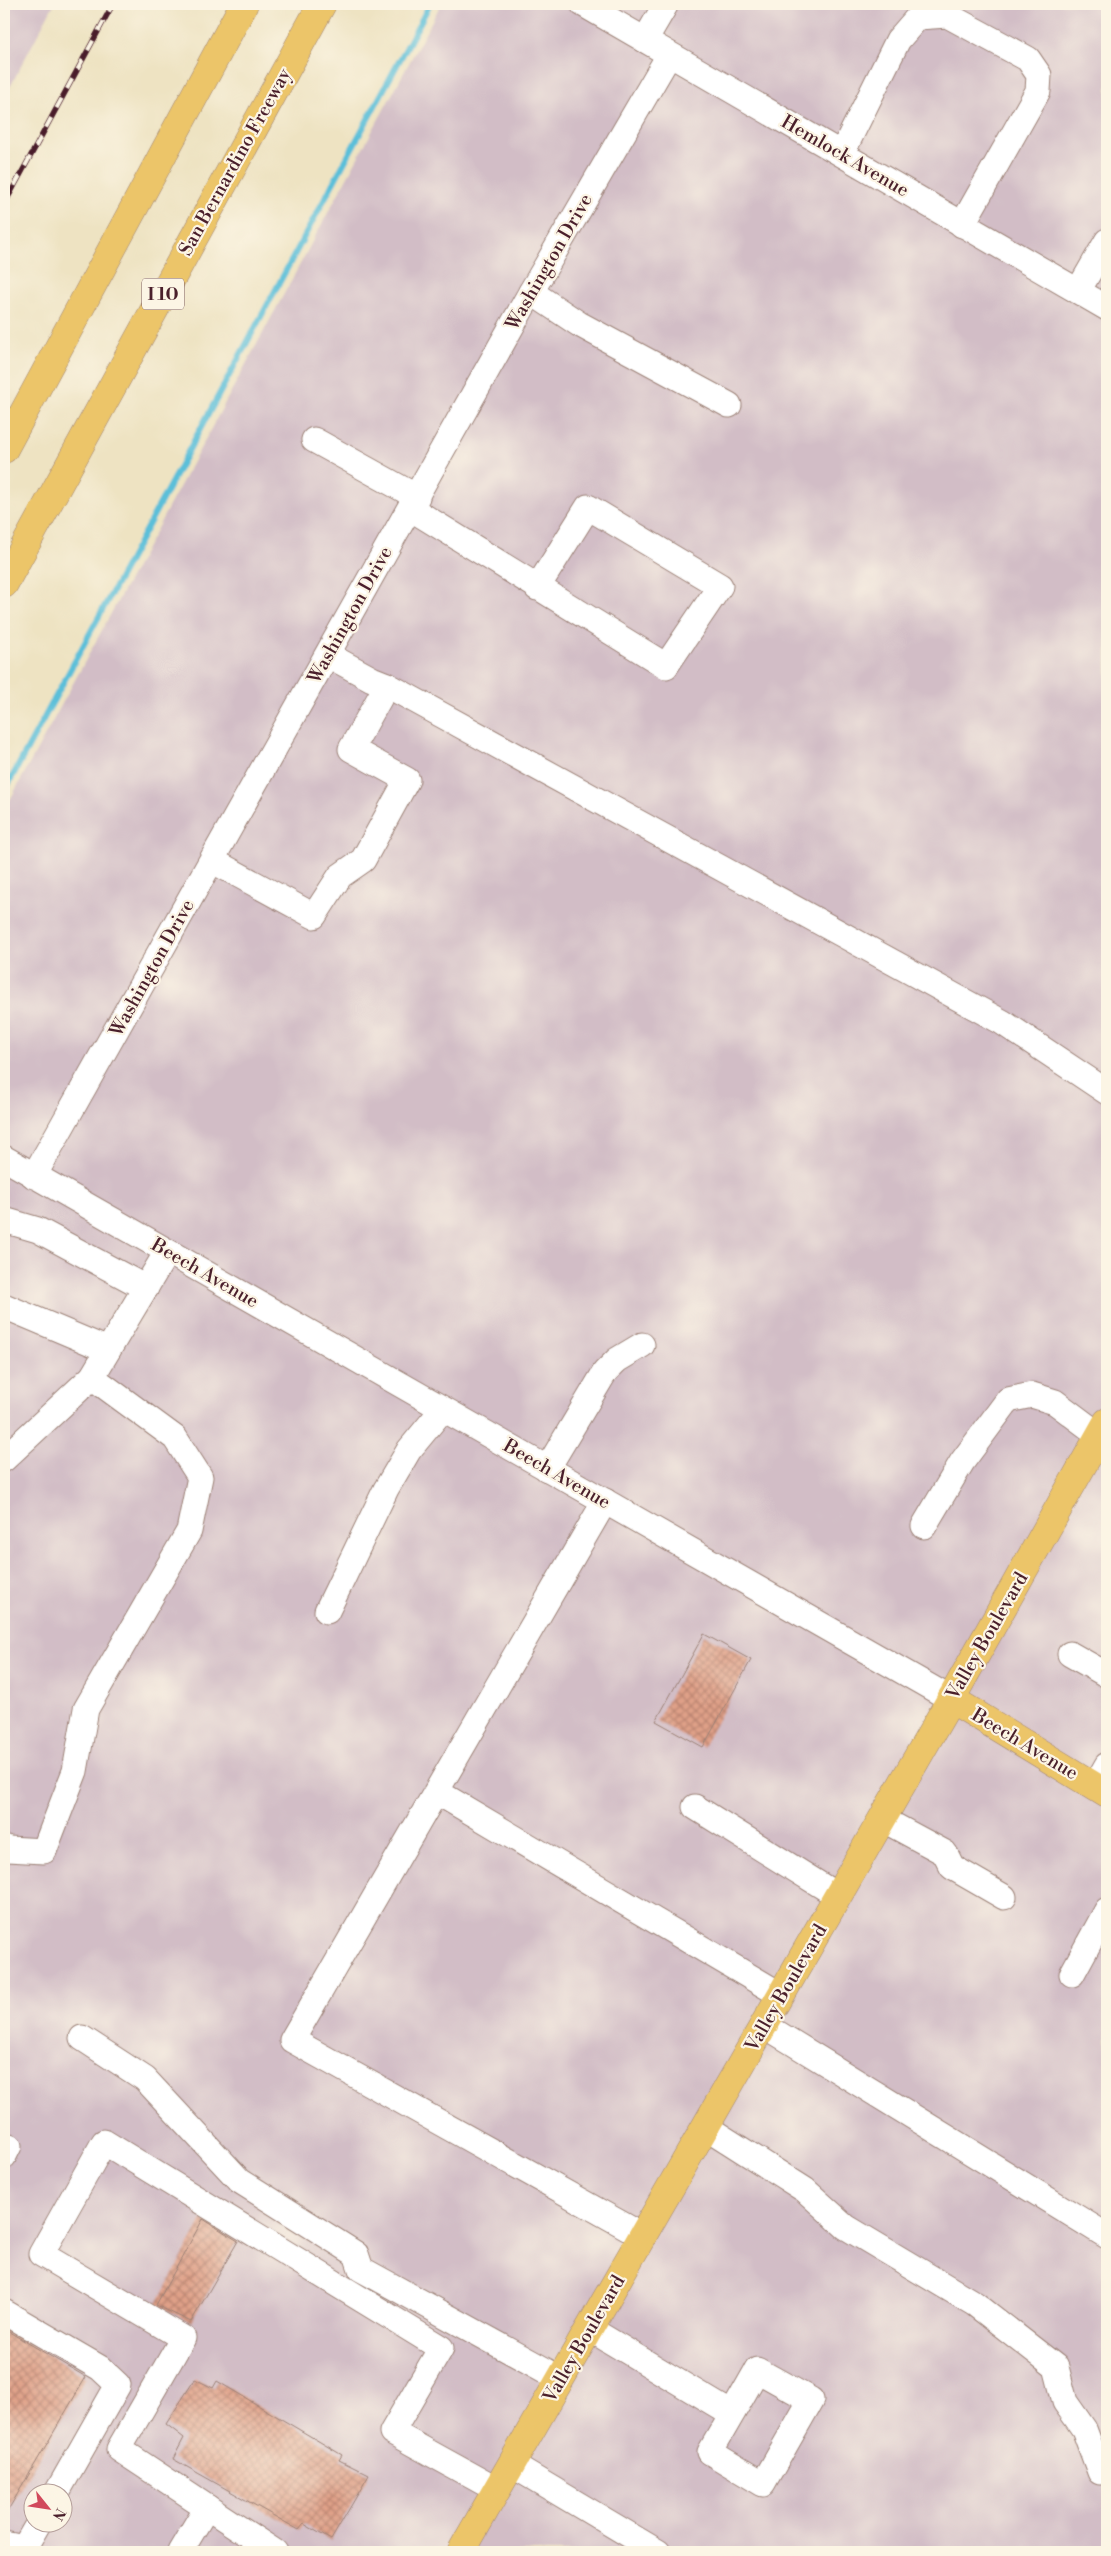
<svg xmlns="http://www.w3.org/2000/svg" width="1111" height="2556" viewBox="0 0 1111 2556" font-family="'Libre Bodoni',serif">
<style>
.industrial{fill:#d2bdc6;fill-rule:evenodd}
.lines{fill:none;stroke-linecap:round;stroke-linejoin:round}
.stream{stroke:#5bbfd9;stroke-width:6}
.building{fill:url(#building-cross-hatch)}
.minor-casing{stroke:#9c8176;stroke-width:27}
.major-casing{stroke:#9c8176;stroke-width:29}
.highway-casing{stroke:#9c8176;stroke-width:29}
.minor{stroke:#fff;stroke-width:25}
.major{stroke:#ecc569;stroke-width:28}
.highway{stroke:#ecc569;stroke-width:28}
.rail-casing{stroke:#4a1f2b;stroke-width:5.5}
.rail{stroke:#fcf5e5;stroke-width:4;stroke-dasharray:11;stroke-linecap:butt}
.labels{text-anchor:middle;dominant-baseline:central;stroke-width:4.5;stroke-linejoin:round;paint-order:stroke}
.shield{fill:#fcf5e5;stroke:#7f5f63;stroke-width:1}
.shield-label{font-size:18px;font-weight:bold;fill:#4a1f2b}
.street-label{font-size:19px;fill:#4a1f2b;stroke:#fcf5e5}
</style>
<defs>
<pattern id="building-cross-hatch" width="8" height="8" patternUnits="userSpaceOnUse" patternTransform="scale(1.25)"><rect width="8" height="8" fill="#dfa088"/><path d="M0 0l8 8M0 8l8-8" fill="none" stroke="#b7826f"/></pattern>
</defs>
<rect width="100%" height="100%" fill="#fcf5e5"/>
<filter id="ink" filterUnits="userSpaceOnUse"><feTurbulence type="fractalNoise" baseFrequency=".02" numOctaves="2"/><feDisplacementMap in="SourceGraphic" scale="10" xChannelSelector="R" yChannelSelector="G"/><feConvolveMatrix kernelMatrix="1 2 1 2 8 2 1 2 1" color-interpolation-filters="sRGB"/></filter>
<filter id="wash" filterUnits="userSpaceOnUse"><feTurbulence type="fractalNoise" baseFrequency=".0096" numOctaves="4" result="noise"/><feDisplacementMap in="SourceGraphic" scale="20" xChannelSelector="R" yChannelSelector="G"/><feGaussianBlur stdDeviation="1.12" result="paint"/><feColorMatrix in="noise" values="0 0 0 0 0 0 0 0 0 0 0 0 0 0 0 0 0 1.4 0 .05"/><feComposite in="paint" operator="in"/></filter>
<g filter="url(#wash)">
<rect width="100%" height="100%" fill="#eee3c2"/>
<g class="industrial">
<polygon points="4,4 54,4 4,98"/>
<path d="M 441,4 L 1107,4 L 1107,2552 L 4,2552 L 4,811 ZM 32,2494 L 62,2494 L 62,2524 L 32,2524 Z"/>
</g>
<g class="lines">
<polyline class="stream" points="4,792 430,4"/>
</g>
<g id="blocks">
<g class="building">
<polygon points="704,1634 751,1660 703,1747 656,1721"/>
<polygon points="203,2219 238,2241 191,2322 156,2305"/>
<polygon points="4,2329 86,2377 4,2517"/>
<polygon points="195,2379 213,2388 217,2381 342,2455 339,2460 369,2475 331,2540 304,2524 299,2530 173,2459 184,2438 166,2424"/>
</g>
</g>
</g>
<g filter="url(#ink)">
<use href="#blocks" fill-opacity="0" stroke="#9c8176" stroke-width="1"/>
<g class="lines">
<defs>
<g id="minor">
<polyline points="583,4 1107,308"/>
<polyline points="645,40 666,4"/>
<polyline points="842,153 898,40 918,17 947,15 1028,59 1039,75 1038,91 962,225"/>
<polyline points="1078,291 1107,241"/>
<polyline points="531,292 579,324 729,405"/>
<polyline points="314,440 417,497"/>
<polyline points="410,508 666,666 720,586 588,507 537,588"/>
<polyline points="328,655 372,679 387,685 1002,1022 1107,1092"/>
<polyline points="213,861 314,916 340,876 363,860 407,780 351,749 387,685"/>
<polyline points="4,1158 951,1699"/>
<polyline points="34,1176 531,292 669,55"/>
<polyline points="4,1220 38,1230 146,1288"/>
<polyline points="4,1306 108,1350"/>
<polyline points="4,1459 92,1377 167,1252"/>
<polyline points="547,1469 605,1372 617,1360 642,1345"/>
<polyline points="605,1501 292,2040 643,2236"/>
<polyline points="924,1526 962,1462 1008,1400 1032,1395 1055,1402 1107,1441"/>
<polyline points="327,1611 386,1489 409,1450 443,1409"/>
<polyline points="1070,1654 1107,1675"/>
<polyline points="1095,1786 1107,1765"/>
<polyline points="437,1792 781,1995"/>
<polyline points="695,1807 838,1896"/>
<polyline points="882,1819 945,1853 952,1867 1004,1897"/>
<polyline points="4,1847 8,1849 44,1851 75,1771 86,1709 189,1531 200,1477 175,1438 92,1377"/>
<polyline points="1072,1974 1107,1910"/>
<polyline points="764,2025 1107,2236"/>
<polyline points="82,2038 145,2079 240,2181 356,2254 361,2269 561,2379"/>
<polyline points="706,2127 805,2190 846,2227 975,2304 1056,2367 1065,2402 1084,2429 1100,2472"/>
<polyline points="4,2156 9,2146"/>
<polyline points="4,2312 100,2368 118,2385 56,2494"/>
<polyline points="590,2329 732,2414 710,2452 763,2484 811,2400 757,2370 732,2414"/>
<polyline points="512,2465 658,2552"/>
<polyline points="4,2544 24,2548 38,2524"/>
<polyline points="180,2552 207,2507"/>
<polyline points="275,2552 119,2449 183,2338 41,2254 104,2142 441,2348 392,2432 497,2490"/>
</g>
<g id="major">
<polyline points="951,1699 1107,1794"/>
<polyline points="461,2552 951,1699 1107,1422"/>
</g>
<g id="highway">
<polyline points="4,449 244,4"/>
<polyline points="4,584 322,4"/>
</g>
</defs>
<use href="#minor" class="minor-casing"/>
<use href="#major" class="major-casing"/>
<use href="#highway" class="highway-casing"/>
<use href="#minor" class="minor"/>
<use href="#major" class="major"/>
<use href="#highway" class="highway"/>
<defs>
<polyline id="rail" points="4,205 113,4"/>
</defs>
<use href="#rail" class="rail-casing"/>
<use href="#rail" class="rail"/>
</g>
</g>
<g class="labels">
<rect class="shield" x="142" y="278.5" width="42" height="31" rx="4"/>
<g class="shield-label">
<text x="163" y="294">I 10</text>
</g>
<g class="street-label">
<text transform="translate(845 156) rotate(30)">Hemlock Avenue</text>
<text transform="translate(235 162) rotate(-61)">San Bernardino Freeway</text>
<text transform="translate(549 262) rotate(-60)">Washington Drive</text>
<text transform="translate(350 615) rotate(-61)">Washington Drive</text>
<text transform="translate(152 968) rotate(-61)">Washington Drive</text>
<text transform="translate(205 1273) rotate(30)">Beech Avenue</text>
<text transform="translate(557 1474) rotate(30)">Beech Avenue</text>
<text transform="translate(987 1636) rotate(-60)">Valley Boulevard</text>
<text transform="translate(1025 1744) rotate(31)">Beech Avenue</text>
<text transform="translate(786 1988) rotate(-60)">Valley Boulevard</text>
<text transform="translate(584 2339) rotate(-60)">Valley Boulevard</text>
</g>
</g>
<rect width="1111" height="2556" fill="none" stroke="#fcf5e5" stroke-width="20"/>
<g transform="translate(48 2508) rotate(120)"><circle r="24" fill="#fcf5e5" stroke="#b59f9b"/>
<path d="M0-4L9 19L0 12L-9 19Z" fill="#d1495b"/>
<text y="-8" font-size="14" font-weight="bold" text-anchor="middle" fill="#4a1f2b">N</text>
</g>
</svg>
